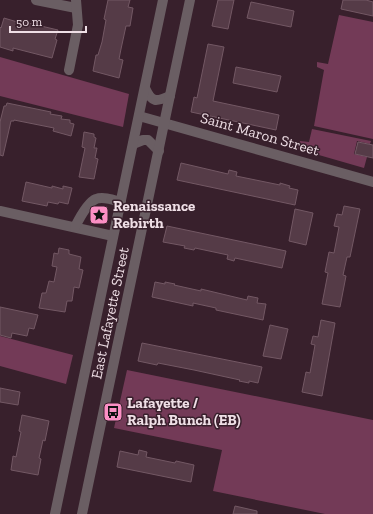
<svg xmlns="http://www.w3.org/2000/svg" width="373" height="514" viewBox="0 0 373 514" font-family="'Zilla Slab',serif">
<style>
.green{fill:#733a57}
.building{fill:#553b47;stroke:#735864}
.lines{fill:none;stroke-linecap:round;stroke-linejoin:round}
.minor{stroke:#6a5e63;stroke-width:10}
.labels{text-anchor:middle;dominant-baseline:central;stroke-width:3;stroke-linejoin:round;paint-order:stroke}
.street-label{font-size:15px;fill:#efdfe6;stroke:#38202c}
.poi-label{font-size:15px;font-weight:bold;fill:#efdfe6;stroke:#38202c;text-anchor:start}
</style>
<rect width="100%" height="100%" fill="#38202c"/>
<g class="green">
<polygon points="339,15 373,22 373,139 314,126 324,70 317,67 317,62 328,64"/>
<polygon points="0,57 129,94 123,127 0,96"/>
<polygon points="312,129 371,141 370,144 357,141 354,154 367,157 364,168 298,149 300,141 309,142"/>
<polygon points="0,336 73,355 66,384 0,366"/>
<polygon points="127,370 373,420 373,514 325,514 213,491 222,450 114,428"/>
</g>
<g class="building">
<polygon points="108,0 130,0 128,7 133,8 130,26 126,26 121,49 119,59 123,60 119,78 93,71 96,55 98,55 102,42 106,20 104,19"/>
<polygon points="218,0 234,0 228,29 212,26"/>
<polygon points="343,0 366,0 373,2 373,16 341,9"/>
<polygon points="251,2 294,11 291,27 247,18"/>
<polygon points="4,18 24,24 24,22 58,30 55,39 57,40 52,58 13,48 13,51 0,47 0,27 1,28"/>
<polygon points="208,44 224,47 213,101 279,115 276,130 191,112 194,97 197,98"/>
<polygon points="236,67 281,76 277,92 233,83"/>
<polygon points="7,103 51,112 50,114 62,116 61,119 70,120 70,123 74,124 71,136 53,131 54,128 14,120 14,121 11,121 3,156 0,155 0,122 4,106 6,106"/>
<polygon points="84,132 94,134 94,137 96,138 94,148 97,148 95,158 98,159 94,179 79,177 85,148 82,147"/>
<polygon points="358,142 373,145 373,158 355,154"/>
<polygon points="181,163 228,174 229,170 237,172 236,176 280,185 280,183 290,186 289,188 298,190 295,205 177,180"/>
<polygon points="26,182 52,188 52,186 63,189 63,186 72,188 68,204 59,202 58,204 48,202 47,206 22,201"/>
<polygon points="344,206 360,209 350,257 347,257 343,275 346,276 340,307 322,304 328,273 325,272 329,252 334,253 339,227 334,226 337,214 342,215"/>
<polygon points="295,209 313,213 306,245 289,241"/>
<polygon points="167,226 286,251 282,268 235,258 234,261 227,259 228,255 195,248 194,250 184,248 185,246 163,242"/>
<polygon points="59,248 69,250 69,254 81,257 79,269 83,270 79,288 74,287 72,301 67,301 65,312 39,308 42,293 46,293 49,281 54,282 57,267 52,266 54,253 58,254"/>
<polygon points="155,282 165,284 165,282 175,284 174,285 201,291 201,289 247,300 248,296 258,298 257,303 266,304 263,320 216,310 216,308 193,303 193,306 152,297"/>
<polygon points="0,307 38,315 34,329 29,328 27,336 12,333 11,338 0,335"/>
<polygon points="321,320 335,323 322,396 302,392 306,372 310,373 315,345 311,344 313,336 318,337"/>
<polygon points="270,325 288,329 281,359 263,356"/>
<polygon points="142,343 262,367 258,383 249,381 249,383 239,381 240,380 194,370 158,363 157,365 138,361"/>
<polygon points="0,388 20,392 18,405 0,402"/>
<polygon points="22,415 49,421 45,441 43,440 39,458 41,459 38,475 11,470 13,456 16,457 21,432 19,431"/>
<polygon points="139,450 147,452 146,457 175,463 176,461 194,465 191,482 117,467 120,451 138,455"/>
<polygon points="235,506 257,511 257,514 233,514"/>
</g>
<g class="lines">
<g class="minor">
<polyline points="36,0 76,8"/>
<polyline points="69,70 78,25 76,0"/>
<path d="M 145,88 C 152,103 156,102 170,96"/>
<polyline points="139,116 373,182"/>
<polyline points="133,144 143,140 148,140 159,151"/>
<polyline points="0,211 113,236"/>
<path d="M 75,227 C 79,219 88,202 96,199 C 103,196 114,200 121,202"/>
<polyline points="55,514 163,0"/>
<polyline points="82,514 190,0"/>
</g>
</g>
<defs>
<symbol id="sight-square" viewBox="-11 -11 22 22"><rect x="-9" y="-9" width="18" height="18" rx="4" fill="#fb8fc4" stroke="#38202c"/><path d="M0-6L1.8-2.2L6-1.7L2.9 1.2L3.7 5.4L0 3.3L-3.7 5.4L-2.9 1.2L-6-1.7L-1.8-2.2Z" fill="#111"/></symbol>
<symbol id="bus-square" viewBox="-11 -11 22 22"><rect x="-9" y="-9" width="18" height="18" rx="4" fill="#fb8fc4" stroke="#38202c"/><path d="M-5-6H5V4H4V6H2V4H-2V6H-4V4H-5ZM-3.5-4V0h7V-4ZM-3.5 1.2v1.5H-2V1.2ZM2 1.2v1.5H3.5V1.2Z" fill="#111"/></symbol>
</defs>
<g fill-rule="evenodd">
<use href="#sight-square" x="88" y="204" width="22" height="22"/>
<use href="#bus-square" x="102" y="401" width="22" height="22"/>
</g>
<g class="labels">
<g class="street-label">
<text transform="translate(260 134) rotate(16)">Saint Maron Street</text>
<text transform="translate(110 313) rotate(-78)">East Lafayette Street</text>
</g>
<g class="poi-label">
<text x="113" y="206">Renaissance<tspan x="113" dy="17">Rebirth</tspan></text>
<text x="127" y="403">Lafayette /<tspan x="127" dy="17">Ralph Bunch (EB)</tspan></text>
</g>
</g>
<path d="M10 26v6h76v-6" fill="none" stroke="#efdfe6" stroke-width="2"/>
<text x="16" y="26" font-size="12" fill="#efdfe6" stroke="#38202c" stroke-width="3" paint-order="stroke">50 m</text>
</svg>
